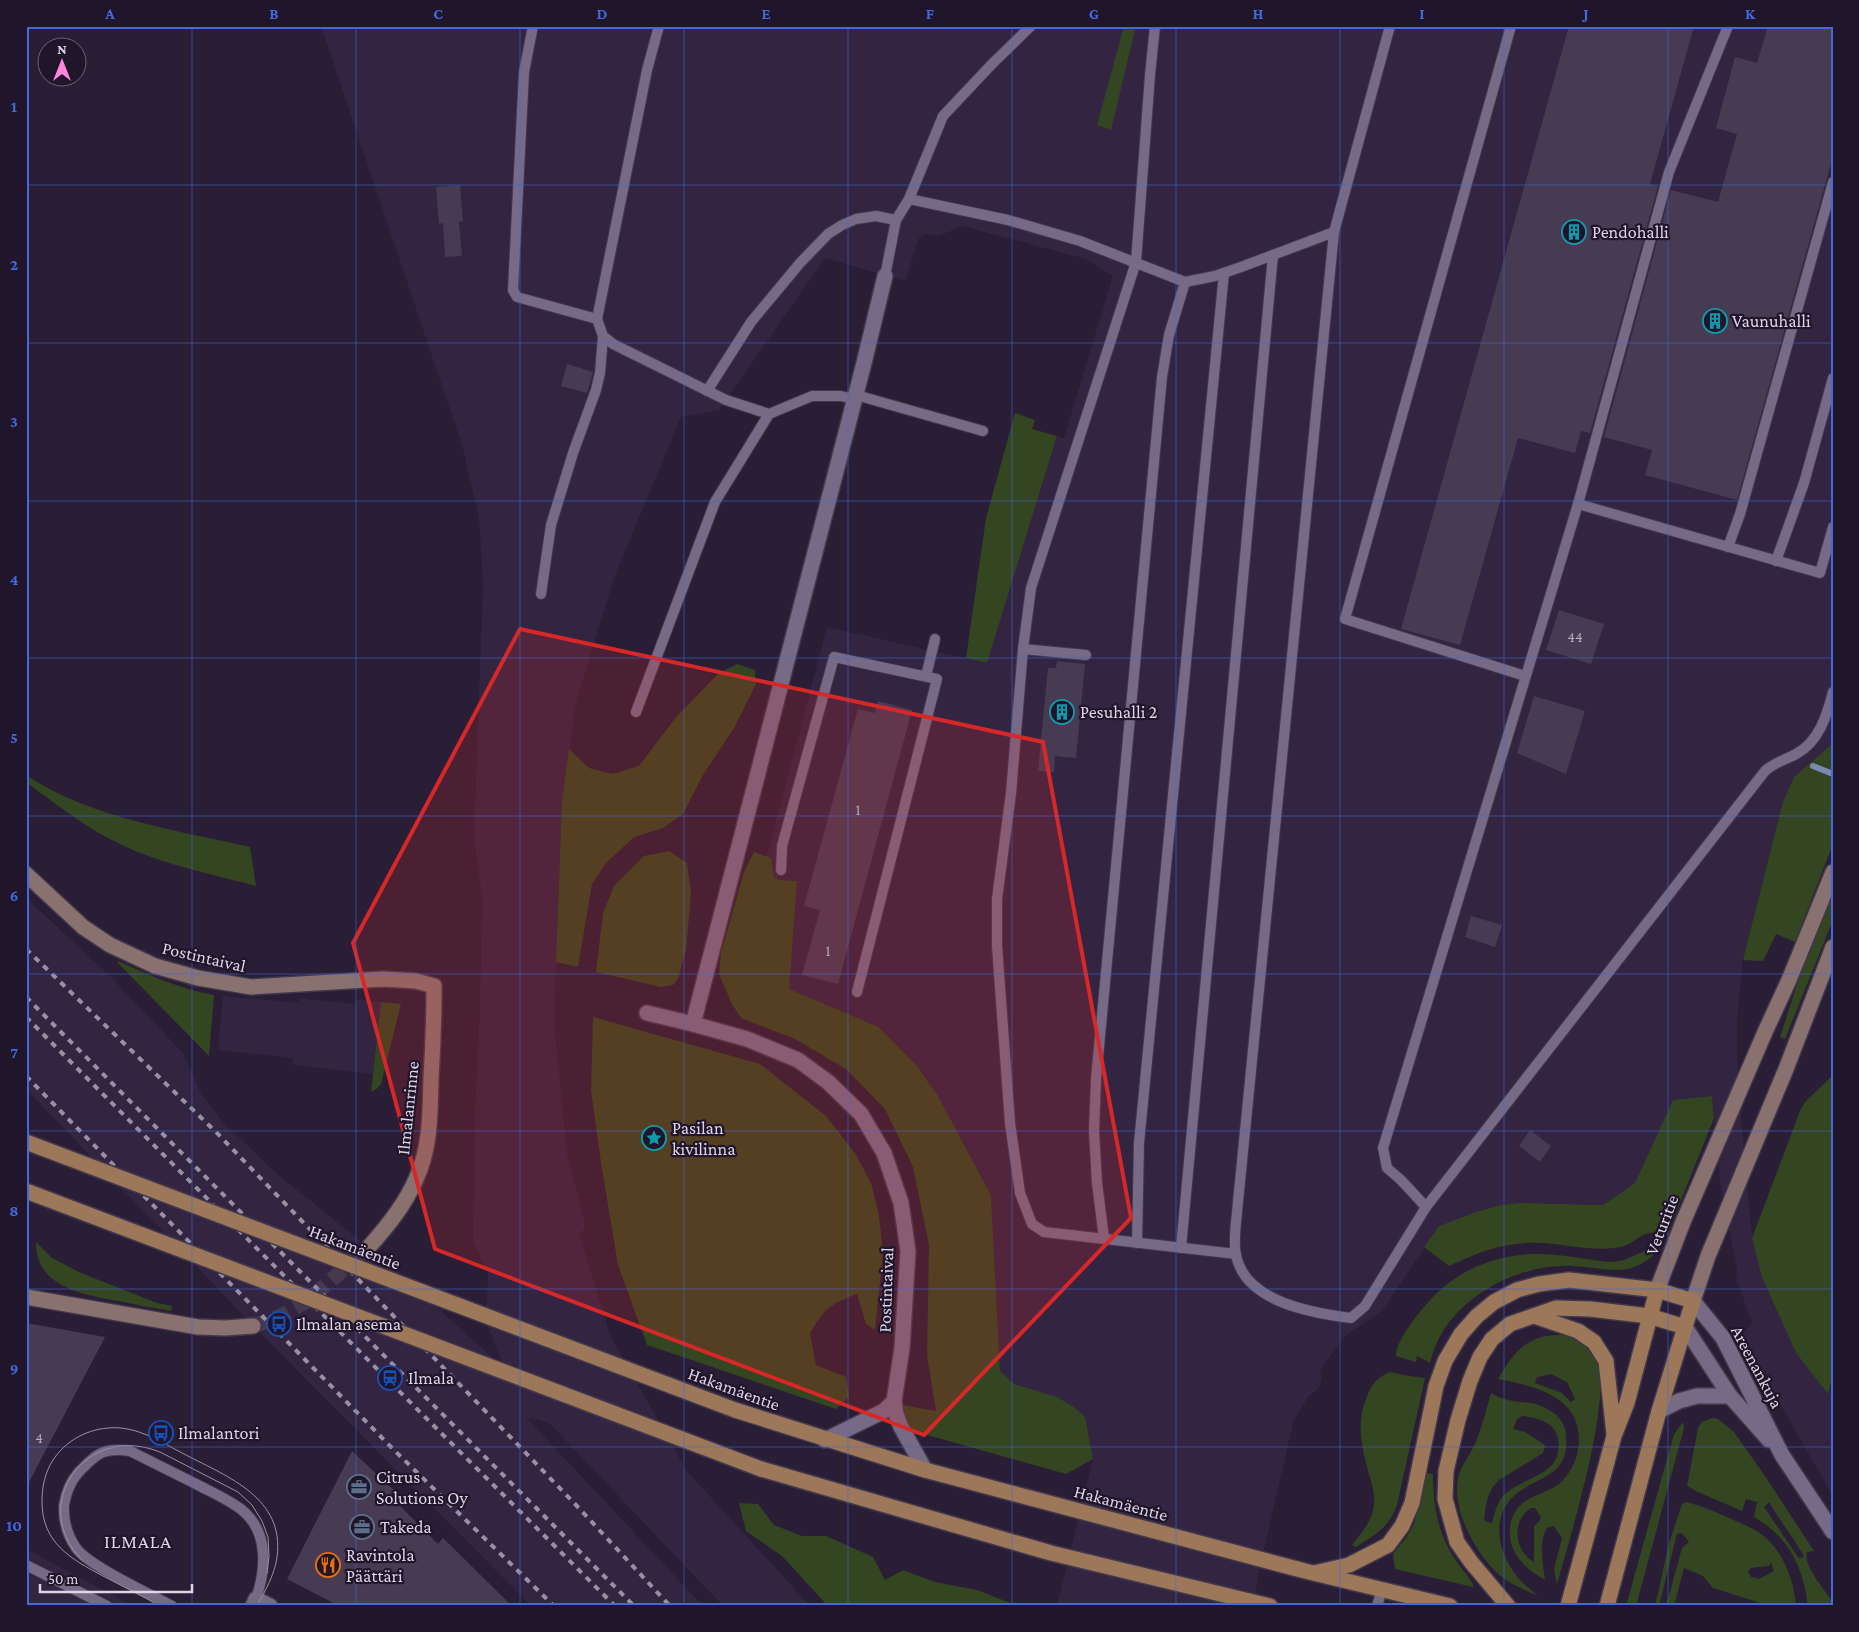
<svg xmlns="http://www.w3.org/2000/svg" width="1859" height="1632" viewBox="0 0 1859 1632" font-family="'Crimson Pro',serif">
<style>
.built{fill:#332541}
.green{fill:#344521;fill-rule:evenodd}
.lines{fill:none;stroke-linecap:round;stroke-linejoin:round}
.stream{stroke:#7b89b0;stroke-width:6}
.building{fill:#473b54}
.secondary-tunnel{stroke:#44394f;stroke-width:15;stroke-dasharray:15 8;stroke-linecap:butt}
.lane-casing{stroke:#42384c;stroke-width:12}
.street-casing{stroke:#42384c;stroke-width:18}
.secondary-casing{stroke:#42384c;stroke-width:18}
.primary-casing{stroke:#42384c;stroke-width:18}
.lane{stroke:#776a86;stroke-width:10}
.street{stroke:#776a86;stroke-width:15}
.secondary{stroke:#897170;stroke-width:15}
.primary{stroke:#9c775a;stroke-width:15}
.tram{stroke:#9991a3;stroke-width:1}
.rail{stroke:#9991a3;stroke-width:4;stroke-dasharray:6 6;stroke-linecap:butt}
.primary-bridge-casing{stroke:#42384c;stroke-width:18;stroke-linecap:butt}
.primary-bridge{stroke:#9c775a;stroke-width:15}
.marked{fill:#d62828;fill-opacity:0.2;stroke:#d62828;stroke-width:4;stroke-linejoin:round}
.grid{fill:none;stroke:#4369db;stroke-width:1;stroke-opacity:0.55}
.labels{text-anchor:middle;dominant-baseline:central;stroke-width:4.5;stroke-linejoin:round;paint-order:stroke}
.number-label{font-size:15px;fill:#b7aec1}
.poi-label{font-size:18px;fill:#dcd5e5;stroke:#20152b;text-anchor:start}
.street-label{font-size:18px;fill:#dcd5e5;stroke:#20152b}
.neighbourhood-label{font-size:19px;letter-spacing:1px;fill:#dcd5e5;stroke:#20152b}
.neatline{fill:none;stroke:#4369db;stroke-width:2}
.grid-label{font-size:16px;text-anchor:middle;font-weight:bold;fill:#4369db}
</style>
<rect width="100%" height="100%" fill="#291e35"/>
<g class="built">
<polygon points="321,26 1833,26 1833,743 1794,777 1743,960 1737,1022 1737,1057 1742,1130 1752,1238 1829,1393 1833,1376 1833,1496 1741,1336 1752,1323 1736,1278 1737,1269 1720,1182 1712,1096 1673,1100 1635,1183 1603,1205 1520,1203 1501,1205 1476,1212 1439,1226 1382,1311 1346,1335 1320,1370 1322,1378 1319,1388 1308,1397 1294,1420 1258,1575 1254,1606 1057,1606 1093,1459 1085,1418 1074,1407 1057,1397 1014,1384 1000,1371 991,1194 938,1096 916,1065 880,1027 789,989 764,867 827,627 987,663 1057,436 1064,438 1113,276 1086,259 962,226 939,236 925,234 919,238 905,281 825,258 719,410 681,417 615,575 576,702 562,800 554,1021 567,1154 584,1219 585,1229 579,1233 610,1335 686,1470 810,1606 723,1606 549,1423 526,1417 703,1606 531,1606 269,1342 26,1089 26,898 108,974 184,1054 201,1094 223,1122 276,1173 389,1264 504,1368 486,1322 488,1274 473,1241 475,1110 480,1009 482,895 474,838 483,585 479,518 462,445"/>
<polygon points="223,996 300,1003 300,998 355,1004 356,999 381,1002 373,1074 293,1065 293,1058 218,1050"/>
<polygon points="26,1549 133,1606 26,1606"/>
</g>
<g class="green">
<polygon points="1124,26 1136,26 1111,130 1097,125"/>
<polygon points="1015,413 1035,420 1032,429 1057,436 987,663 966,658 986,518"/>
<polygon points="737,664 755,670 756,684 734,728 703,775 683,814 663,828 634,837 606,863 592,884 578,967 556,962 562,800 569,749 589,768 613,774 639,766 677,716 719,673"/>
<polygon points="1833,743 1833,844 1795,942 1776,934 1763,961 1743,960 1783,802 1794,777"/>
<path d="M 26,775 C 90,818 176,830 250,847 L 256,886 C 208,873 155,863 110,839 C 81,824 56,804 30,785 L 26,782 Z"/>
<polygon points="669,851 687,863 691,893 686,950 678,979 673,985 661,987 596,972 603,913 614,886 644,856"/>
<polygon points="754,852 771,858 774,877 779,880 797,881 789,989 879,1027 916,1065 938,1096 991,1195 1000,1371 1014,1384 1057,1397 1074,1407 1085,1417 1093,1459 1066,1474 913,1431 901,1410 902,1405 936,1411 927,1356 929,1245 913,1167 885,1109 846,1069 795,1039 741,1018 732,1004 719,974 721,953 744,872"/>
<polygon points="1833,888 1833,920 1785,1039 1780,1037 1810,944"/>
<path d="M 118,961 C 149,975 180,989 214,995 L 209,1056 L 117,962 Z"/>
<polygon points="381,1002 401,1004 381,1084 378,1088 371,1092"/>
<path d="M 593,1017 L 760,1064 L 826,1116 L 855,1153 L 871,1183 L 879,1215 L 883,1253 L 875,1330 L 866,1324 L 857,1294 C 830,1304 825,1308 810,1333 L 816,1365 L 846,1377 L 849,1397 L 836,1409 L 647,1345 L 618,1265 L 601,1163 L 591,1090 Z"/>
<polygon points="1833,1075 1833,1376 1828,1394 1796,1353 1762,1277 1752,1238 1800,1111 1805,1102"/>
<path d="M 1712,1096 L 1714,1118 L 1667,1235 C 1637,1226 1640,1246 1614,1248 C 1590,1251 1565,1244 1541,1243 C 1507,1241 1478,1252 1449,1266 L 1424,1247 L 1439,1226 L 1476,1212 L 1501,1205 L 1520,1203 L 1603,1205 L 1635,1183 L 1673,1100 Z"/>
<path d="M 36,1242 L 52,1258 L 81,1273 L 157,1303 L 172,1306 L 171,1311 C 154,1308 136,1305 118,1301 C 84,1295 35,1287 36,1242 Z"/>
<path d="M 1652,1248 L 1659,1249 C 1632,1280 1608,1268 1574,1266 C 1523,1263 1464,1292 1439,1338 C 1435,1346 1432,1355 1430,1363 L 1417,1356 L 1416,1362 L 1396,1356 C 1395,1345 1411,1323 1419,1313 C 1448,1276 1484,1256 1533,1254 C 1559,1253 1586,1260 1612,1262 L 1624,1260 Z"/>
<path d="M 1562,1335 C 1577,1338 1590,1347 1597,1362 C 1613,1397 1569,1542 1557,1584 L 1554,1569 L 1562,1538 L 1554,1526 L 1547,1528 C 1538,1543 1543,1563 1545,1580 C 1536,1575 1527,1569 1521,1561 C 1506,1545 1505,1517 1523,1503 C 1536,1493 1555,1491 1565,1478 C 1584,1455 1585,1418 1559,1400 C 1541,1387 1518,1383 1498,1379 C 1514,1352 1527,1334 1562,1335 ZM 1551,1374 L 1567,1382 L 1575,1399 L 1571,1402 L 1562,1393 L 1535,1383 L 1537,1377 ZM 1531,1508 L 1535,1508 L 1541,1517 L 1539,1522 L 1534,1526 L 1534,1562 C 1514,1551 1511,1520 1531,1508 Z"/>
<path d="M 1390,1372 L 1409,1376 L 1425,1378 L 1397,1505 C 1388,1529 1376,1534 1356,1547 L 1352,1545 C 1361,1534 1373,1519 1374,1505 C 1375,1494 1372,1484 1369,1474 C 1362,1448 1356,1425 1366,1399 C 1371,1385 1376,1378 1390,1372 Z"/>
<path d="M 1491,1393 C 1495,1395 1500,1398 1505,1399 C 1520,1404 1533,1400 1549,1410 C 1560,1416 1566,1425 1566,1437 C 1569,1478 1538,1475 1515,1495 C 1490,1517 1498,1551 1516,1575 C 1521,1583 1531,1589 1538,1596 C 1523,1589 1507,1583 1495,1571 C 1474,1550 1452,1509 1458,1478 C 1460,1467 1470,1455 1475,1444 C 1482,1428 1486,1410 1491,1393 ZM 1522,1416 C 1536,1418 1555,1421 1558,1439 C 1564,1476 1525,1475 1504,1495 C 1497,1502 1495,1513 1492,1523 L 1488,1522 L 1484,1520 C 1486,1504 1487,1491 1499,1480 L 1543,1453 L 1545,1445 L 1525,1432 L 1513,1429 L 1517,1419 Z"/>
<path d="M 1712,1418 L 1718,1419 L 1734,1432 L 1765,1476 L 1814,1551 L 1807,1552 C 1803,1566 1825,1590 1833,1602 L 1833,1606 L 1808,1606 C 1803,1567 1789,1537 1754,1517 L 1757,1502 L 1746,1499 L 1742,1511 L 1698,1492 L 1687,1486 L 1698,1428 L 1702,1422 ZM 1769,1502 C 1780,1521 1793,1537 1804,1556 L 1801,1558 L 1798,1557 L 1764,1507 Z"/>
<polygon points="1683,1422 1684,1428 1636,1606 1626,1606 1674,1434"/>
<path d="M 1427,1473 L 1433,1474 C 1433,1502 1437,1531 1453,1556 C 1459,1566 1467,1574 1473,1584 L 1473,1587 L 1395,1569 L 1393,1554 L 1406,1538 L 1414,1524 Z"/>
<path d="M 1687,1502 C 1701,1506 1714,1511 1727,1517 C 1737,1522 1749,1526 1758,1532 C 1782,1547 1794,1579 1796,1606 L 1770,1606 L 1713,1588 L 1703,1576 L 1684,1568 L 1674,1606 L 1666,1606 L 1682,1548 L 1689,1542 L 1682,1533 L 1677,1534 L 1659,1606 L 1655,1606 L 1669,1543 L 1682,1504 ZM 1771,1562 L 1774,1571 L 1759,1579 L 1751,1577 L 1748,1572 L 1751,1568 L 1769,1566 Z"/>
<polygon points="739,1503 758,1504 774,1525 802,1536 826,1536 873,1557 885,1580 903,1570 935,1582 977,1590 1018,1606 828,1606 782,1556 746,1531"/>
</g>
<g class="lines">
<polyline class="stream" points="1813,766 1833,774"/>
</g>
<g class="building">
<polygon points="1569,26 1694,26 1650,184 1658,186 1590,433 1581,431 1575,453 1518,438 1460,645 1401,629"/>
<polygon points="1768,26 1833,26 1833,156 1737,500 1645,475 1652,450 1604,437 1671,190 1718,202 1737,134 1716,128 1735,57 1757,63"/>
<polygon points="460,185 463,221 459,222 462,256 445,257 443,223 439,224 436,187"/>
<polygon points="567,364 593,372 587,393 561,386"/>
<polygon points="1559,610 1604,624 1591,664 1546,650"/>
<polygon points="1057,661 1085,664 1076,758 1055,756 1054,772 1038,771 1048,668 1056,668"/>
<polygon points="1534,696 1585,711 1566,774 1517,753"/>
<polygon points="878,701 912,710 838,984 802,975 820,910 804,906 858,709 875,713"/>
<polygon points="1471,916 1502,925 1495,947 1465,937"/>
<polygon points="1530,1130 1551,1146 1540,1162 1519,1146"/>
<polygon points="26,1323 105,1337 26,1488"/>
<polygon points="352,1451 397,1493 394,1500 438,1544 443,1538 512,1606 339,1606 287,1579"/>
</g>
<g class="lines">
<polyline class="secondary-tunnel" points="253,1326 281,1316 307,1301 368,1248"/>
<defs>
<g id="lane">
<polyline points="533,26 524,72 513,290 517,297 597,319 603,336 613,344 726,400 769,414"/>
<polyline points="1155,26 1150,75 1136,262 1031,588 1023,649 1011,793 997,899 997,946 1010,1123 1020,1193 1032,1224 1044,1232 1236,1254"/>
<path d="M 1390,26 L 1334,232 L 1237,1212 C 1236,1225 1233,1242 1236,1255 C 1245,1302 1312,1313 1351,1318 L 1365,1306 L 1426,1207 L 1765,771 C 1775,762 1785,760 1796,754 C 1819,742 1827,715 1833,692"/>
<polyline points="1511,26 1345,619 1525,676"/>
<polyline points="909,199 1008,220 1080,241 1185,282 1215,276 1241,267 1334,232"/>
<polyline points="885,276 896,220 909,199 943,116 992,64 1031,26"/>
<polyline points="597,319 647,70 659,26"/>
<polyline points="707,391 751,322 800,263 828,234 842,225 856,219 876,216 896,220"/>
<polyline points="856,395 983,431"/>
<polyline points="1578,504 1820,573 1833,527"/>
<polyline points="1728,547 1740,514 1833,182"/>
<polyline points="1776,561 1804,483 1833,378"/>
<polyline points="541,594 551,525 573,453 596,390 600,373 603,336"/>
<polyline points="1023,649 1086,655"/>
<polyline points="926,676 935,639"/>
<polyline points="636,712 715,502 769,414 812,396 841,396 854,399"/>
<polyline points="781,870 782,846 834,657 937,679 857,992"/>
<polyline points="1426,1207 1401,1180 1387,1168 1383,1148 1578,504 1669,172 1728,26"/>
<polyline points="1104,1238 1097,1183 1094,1131 1096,1079 1162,377 1169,335 1185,282"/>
<polyline points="1137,1243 1139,1143 1224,273"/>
<polyline points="1181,1248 1273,255"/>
<polyline points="26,1565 107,1606"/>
<path d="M 172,1606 C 150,1594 89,1566 76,1548 C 68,1536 63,1520 64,1505 C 66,1493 70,1482 78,1473 C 96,1454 103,1447 130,1451 C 152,1462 174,1473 196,1484 C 211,1492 228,1499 242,1510 C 269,1532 266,1569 256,1599"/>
<polyline points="1377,1606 1382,1589"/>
</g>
<g id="street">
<polyline points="647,1013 693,1024 747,1039 798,1060 828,1082 861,1114 884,1153 901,1203 908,1251 902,1348 894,1401 896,1414 901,1427 925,1470"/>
<polyline points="693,1024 864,363 885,276"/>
<polyline points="1693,1301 1723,1338 1782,1455 1833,1532"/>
<polyline points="1685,1327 1730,1396 1769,1440"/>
<polyline points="1659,1411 1679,1401 1697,1396 1730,1396"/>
<polyline points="825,1440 884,1411 894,1401"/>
<polyline points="253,1606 256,1599 270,1606"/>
</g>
<g id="secondary">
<path d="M 26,874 L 83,927 L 110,945 L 155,966 L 198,978 L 251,987 L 383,979 L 416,981 L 434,986 C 434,1017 433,1047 431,1078 C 430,1112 431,1147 416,1179 C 405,1205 387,1227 368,1248"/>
<polyline points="1657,1290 1683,1222 1765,1032 1789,980 1833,872"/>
<polyline points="26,1297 198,1327 225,1328 253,1326"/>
<polyline points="1693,1301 1708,1256 1786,1069 1833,947"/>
</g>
<g id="primary">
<polyline points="1534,1316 1578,1331 1594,1342 1606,1361 1614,1434"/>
<polyline points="735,1410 925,1470 1305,1571 1450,1606"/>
<polyline points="761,1469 1051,1553 1270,1606"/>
<polyline points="1314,1573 1349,1565 1388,1545 1402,1526 1412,1503 1436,1386 1445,1361 1461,1334 1477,1316 1494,1302 1517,1290 1539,1284 1569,1280 1657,1290 1693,1301 1659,1411 1607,1606"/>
<polyline points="1508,1606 1471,1562 1457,1542 1445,1499 1446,1471 1458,1420 1470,1381 1480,1357 1492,1339 1510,1324 1556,1308 1590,1309 1649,1316 1685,1327"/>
<polyline points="1568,1606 1614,1436 1627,1403 1657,1290"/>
</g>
</defs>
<use href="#lane" class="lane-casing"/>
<use href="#street" class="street-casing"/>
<use href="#secondary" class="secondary-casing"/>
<use href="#primary" class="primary-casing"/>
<use href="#lane" class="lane"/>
<use href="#street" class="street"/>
<use href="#secondary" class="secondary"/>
<use href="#primary" class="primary"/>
<g class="tram">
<path d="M 83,1561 C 26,1505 87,1420 162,1453 L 238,1492 L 252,1505 L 262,1521 L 268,1537 L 269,1556 L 267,1573"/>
<path d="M 160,1606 C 141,1595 122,1586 103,1576 C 71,1559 42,1543 42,1502 C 42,1489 44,1477 50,1465 C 62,1443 84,1430 108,1428 C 137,1425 162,1443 186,1455 C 228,1477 285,1498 277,1557 C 275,1574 265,1591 257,1606"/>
</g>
<g class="rail">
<polyline points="26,949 216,1132 576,1505 670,1606"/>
<polyline points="26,997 634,1606"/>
<polyline points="26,1017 423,1415 615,1606"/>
<polyline points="26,1076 394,1450 554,1606"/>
</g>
<defs>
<g id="primary-bridge">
<polyline points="26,1142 735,1410"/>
<polyline points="26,1191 761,1469"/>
</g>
</defs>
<use href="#primary-bridge" class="primary-bridge-casing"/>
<use href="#primary-bridge" class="primary-bridge"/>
</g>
<path class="marked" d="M 520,629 L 1043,742 L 1131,1218 L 924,1435 L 435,1249 L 353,943 Z"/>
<path class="grid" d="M 192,26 L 192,1606M 356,26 L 356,1606M 520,26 L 520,1606M 684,26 L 684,1606M 848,26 L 848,1606M 1012,26 L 1012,1606M 1176,26 L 1176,1606M 1340,26 L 1340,1606M 1504,26 L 1504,1606M 1668,26 L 1668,1606M 26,185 L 1833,185M 26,343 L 1833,343M 26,501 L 1833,501M 26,658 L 1833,658M 26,816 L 1833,816M 26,974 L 1833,974M 26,1131 L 1833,1131M 26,1289 L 1833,1289M 26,1447 L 1833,1447"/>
<defs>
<symbol id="building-ring" viewBox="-11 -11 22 22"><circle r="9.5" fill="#20152b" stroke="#0f9aa8" stroke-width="1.5"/><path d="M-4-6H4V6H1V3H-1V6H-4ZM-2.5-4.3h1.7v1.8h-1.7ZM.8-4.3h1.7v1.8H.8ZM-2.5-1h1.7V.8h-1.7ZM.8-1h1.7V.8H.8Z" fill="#0f9aa8"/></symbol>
<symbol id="sight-ring" viewBox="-11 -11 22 22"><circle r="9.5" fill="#20152b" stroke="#0f9aa8" stroke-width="1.5"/><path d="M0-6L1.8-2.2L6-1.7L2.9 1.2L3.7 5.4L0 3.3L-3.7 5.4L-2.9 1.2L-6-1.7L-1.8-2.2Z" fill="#0f9aa8"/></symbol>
<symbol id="bus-ring" viewBox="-11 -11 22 22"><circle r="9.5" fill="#20152b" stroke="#1a4fb4" stroke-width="1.5"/><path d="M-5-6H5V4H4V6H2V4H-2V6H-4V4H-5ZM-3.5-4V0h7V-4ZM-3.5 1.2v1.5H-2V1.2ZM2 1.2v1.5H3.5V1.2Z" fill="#1a4fb4"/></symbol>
<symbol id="station-ring" viewBox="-11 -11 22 22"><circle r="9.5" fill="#20152b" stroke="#1a4fb4" stroke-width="1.5"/><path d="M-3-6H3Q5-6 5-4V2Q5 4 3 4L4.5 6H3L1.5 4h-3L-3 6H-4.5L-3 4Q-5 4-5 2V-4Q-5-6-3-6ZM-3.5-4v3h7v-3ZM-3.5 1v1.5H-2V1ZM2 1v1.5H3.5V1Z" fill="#1a4fb4"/></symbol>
<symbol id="office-ring" viewBox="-11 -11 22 22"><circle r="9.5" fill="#20152b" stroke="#5c6f8a" stroke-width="1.5"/><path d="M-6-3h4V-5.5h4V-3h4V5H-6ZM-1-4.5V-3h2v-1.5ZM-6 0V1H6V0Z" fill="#5c6f8a"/></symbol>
<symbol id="restaurant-ring" viewBox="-11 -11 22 22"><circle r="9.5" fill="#20152b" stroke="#e8710a" stroke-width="1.5"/><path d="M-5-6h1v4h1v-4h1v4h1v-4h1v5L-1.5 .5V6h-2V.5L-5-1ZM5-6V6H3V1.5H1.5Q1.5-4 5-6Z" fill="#e8710a"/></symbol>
</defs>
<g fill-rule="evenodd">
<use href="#building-ring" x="1560" y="218" width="28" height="28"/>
<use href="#building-ring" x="1701" y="307" width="28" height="28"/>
<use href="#building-ring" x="1048" y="698" width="28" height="28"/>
<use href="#sight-ring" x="640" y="1124" width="28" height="28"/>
<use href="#bus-ring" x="265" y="1310" width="28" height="28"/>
<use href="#station-ring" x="376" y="1364" width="28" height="28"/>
<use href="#bus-ring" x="147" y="1419" width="28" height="28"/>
<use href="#office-ring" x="345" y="1473" width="28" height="28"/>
<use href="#office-ring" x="348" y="1513" width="28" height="28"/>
<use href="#restaurant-ring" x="314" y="1551" width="28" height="28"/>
</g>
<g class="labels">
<g class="number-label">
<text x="1575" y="637">44</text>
<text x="858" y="810">1</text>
<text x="828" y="951">1</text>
<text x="39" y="1438">4</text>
</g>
<g class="poi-label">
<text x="1592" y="232">Pendohalli</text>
<text x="1732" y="321">Vaunuhalli</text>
<text x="1080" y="712">Pesuhalli 2</text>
<text x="672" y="1128">Pasilan<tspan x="672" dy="21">kivilinna</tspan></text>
<text x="296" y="1324">Ilmalan asema</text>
<text x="408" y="1378">Ilmala</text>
<text x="178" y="1433">Ilmalantori</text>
<text x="376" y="1477">Citrus<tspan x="376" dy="21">Solutions Oy</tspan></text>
<text x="380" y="1527">Takeda</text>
<text x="346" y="1555">Ravintola<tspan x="346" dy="21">Päättäri</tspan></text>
</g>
<g class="street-label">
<text transform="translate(204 957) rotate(13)">Postintaival</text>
<text transform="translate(408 1108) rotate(-84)">Ilmalanrinne</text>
<text transform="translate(1662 1225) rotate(-69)">Veturitie</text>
<text transform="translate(355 1247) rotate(21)">Hakamäentie</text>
<text transform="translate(886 1290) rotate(-88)">Postintaival</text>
<text transform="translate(1757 1367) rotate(62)">Areenankuja</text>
<text transform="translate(734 1389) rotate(20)">Hakamäentie</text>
<text transform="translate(1121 1503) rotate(15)">Hakamäentie</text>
</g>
<g class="neighbourhood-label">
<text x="138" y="1541">ILMALA</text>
</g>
</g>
<rect width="1859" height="1632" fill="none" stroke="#20152b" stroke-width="55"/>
<g transform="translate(62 62)"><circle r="24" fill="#20152b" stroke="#6b6275"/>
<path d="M0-4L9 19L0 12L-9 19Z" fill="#ff85df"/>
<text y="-8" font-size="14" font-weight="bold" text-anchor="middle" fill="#dcd5e5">N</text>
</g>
<path d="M40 1584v8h152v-8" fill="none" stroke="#dcd5e5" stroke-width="2.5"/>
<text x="48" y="1584" font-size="15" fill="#dcd5e5" stroke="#20152b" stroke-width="4" paint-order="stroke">50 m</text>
<rect x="28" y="28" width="1804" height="1576" class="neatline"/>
<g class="grid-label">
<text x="110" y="19">A</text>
<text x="274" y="19">B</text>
<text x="438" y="19">C</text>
<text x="602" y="19">D</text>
<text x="766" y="19">E</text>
<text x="930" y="19">F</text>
<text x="1094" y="19">G</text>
<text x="1258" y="19">H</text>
<text x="1422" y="19">I</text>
<text x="1586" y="19">J</text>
<text x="1750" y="19">K</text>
<text x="14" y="112">1</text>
<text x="14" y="270">2</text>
<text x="14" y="427">3</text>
<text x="14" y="585">4</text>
<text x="14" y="743">5</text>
<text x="14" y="901">6</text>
<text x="14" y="1058">7</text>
<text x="14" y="1216">8</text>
<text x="14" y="1374">9</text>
<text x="14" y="1531">10</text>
</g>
</svg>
